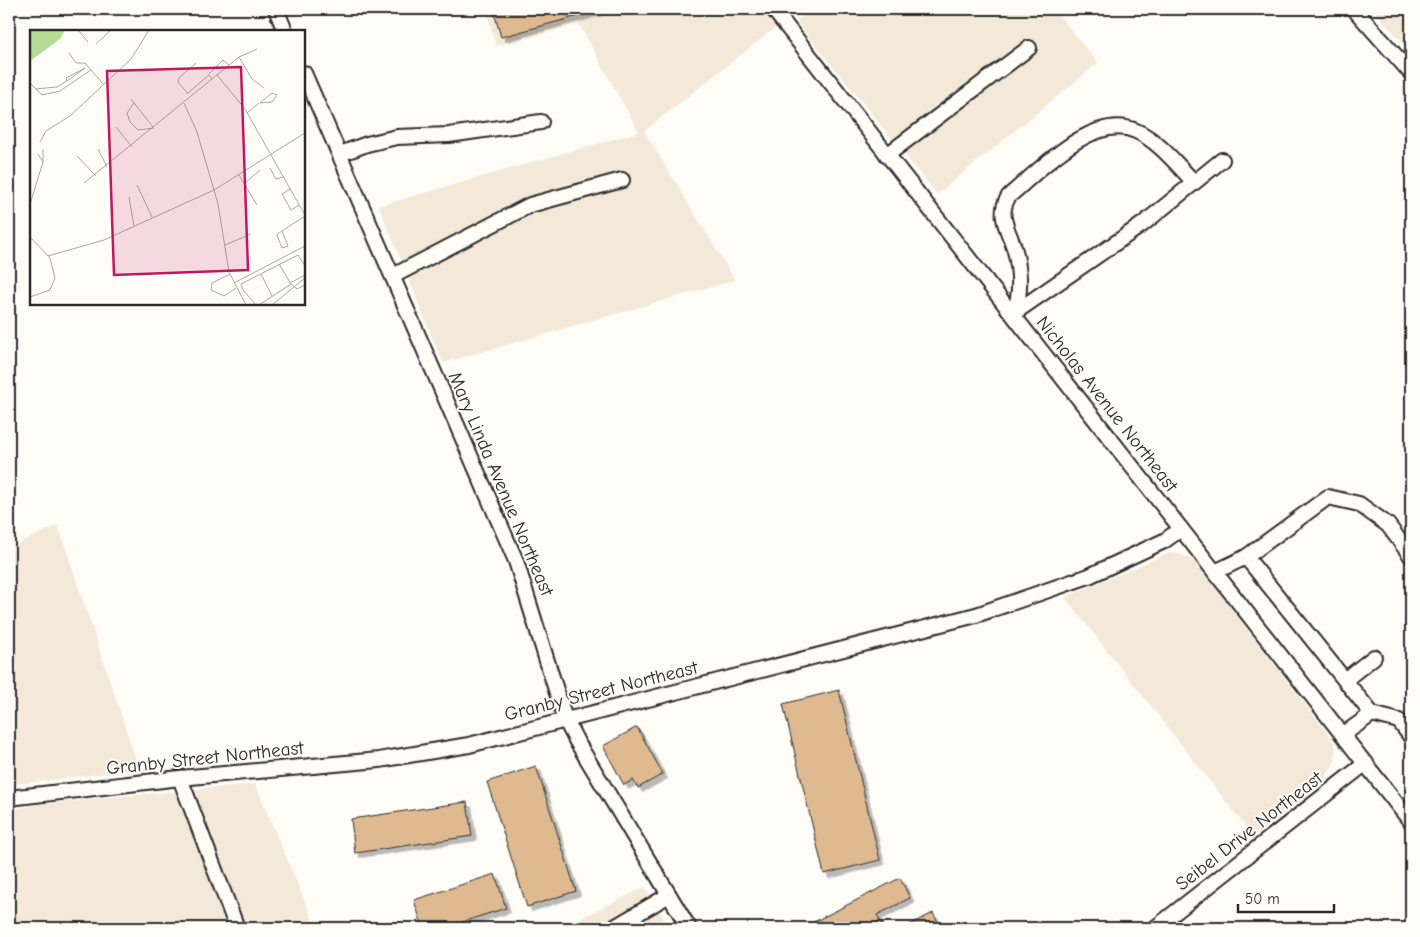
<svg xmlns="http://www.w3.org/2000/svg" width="1420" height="937" viewBox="0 0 1420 937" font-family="'Comic Neue',sans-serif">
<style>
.built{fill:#f4e8d8}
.building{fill:#dfb990;stroke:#2b2b2b;filter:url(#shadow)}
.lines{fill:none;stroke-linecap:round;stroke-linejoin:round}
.minor-casing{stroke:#2b2b2b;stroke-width:18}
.minor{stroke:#fdfcf7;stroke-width:14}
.labels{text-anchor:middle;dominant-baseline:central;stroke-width:4;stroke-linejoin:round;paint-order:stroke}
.street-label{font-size:19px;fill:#2b2b2b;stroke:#fdfcf7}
.inset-road{fill:none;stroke:#a9a8a5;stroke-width:1}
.view{fill:#c2185b;fill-opacity:0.15;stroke:#c2185b;stroke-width:2.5}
.inset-edge{fill:none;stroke:#2b2b2b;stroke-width:2.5}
</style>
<defs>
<filter id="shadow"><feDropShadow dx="4.5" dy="4.5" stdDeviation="0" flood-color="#0004"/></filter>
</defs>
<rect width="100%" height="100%" fill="#fdfcf7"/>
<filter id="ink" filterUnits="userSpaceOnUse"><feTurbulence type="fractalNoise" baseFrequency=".02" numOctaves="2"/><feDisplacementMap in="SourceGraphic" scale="10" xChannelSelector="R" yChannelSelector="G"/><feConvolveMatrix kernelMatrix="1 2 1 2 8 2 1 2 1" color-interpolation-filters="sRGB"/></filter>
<g filter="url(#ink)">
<g class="built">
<polygon points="486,9 762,9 776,27 644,131 735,280 443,363 379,206 639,132 579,24 496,46"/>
<polygon points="812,9 1054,9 1098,63 937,194 796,21"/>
<polygon points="1373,9 1411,9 1411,53"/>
<polygon points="58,525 139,769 9,785 9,548"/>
<polygon points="1169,553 1178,553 1195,561 1334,742 1336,753 1334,763 1324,781 1254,837 1065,597"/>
<polygon points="255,784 316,928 9,928 9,810 40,804"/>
<polygon points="645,887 669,928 561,928"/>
</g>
<g class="building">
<polygon points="493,9 604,9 501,37"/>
<polygon points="839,690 880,860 824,874 783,704"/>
<polygon points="637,727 663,774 638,788 633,780 624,785 603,746"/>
<polygon points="536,766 576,891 527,907 487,782"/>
<polygon points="467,802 472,836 355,853 351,819"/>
<polygon points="495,874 506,908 443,928 423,928 414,900"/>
<polygon points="900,878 910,898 877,915 884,928 802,928"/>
<polygon points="933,913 941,928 903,928"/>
</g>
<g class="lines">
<defs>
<g id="minor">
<polyline points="276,9 285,31"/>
<polyline points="773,9 1411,822"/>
<polyline points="1354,9 1411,73"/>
<polyline points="304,73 516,561 565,719 577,742 689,928"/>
<polyline points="340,154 367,144 397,137 449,135 541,122"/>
<polyline points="887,155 1029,48"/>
<polyline points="393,276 530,205 622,180"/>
<path d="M 1014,313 C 1021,295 1020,274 1016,255 C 1012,234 995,217 1009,196 C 1040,170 1093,112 1136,131 C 1159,141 1177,165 1194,182"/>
<polyline points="1014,313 1143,224 1222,160"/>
<polyline points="1246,557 1328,497 1359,504 1388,525 1411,556"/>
<polyline points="1215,572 1246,557 1372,714 1344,734"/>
<polyline points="1345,680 1374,657"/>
<polyline points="1372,714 1399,721 1411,737"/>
<polyline points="180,778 237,928"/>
<polyline points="9,798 180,778 379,760 469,745 976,615 1089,576 1164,541 1181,529"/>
<polyline points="613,928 669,895"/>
<polyline points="1155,928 1366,763"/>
</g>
</defs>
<use href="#minor" class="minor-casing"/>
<use href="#minor" class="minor"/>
</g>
</g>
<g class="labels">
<g class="street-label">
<text transform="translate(1107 404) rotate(52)">Nicholas Avenue Northeast</text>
<text transform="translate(501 484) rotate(67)">Mary Linda Avenue Northeast</text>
<text transform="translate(601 691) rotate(-14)">Granby Street Northeast</text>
<text transform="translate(205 758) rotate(-6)">Granby Street Northeast</text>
<text transform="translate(1249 831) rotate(-38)">Seibel Drive Northeast</text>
</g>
</g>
<g transform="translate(30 30)">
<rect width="275" height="275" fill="#fdfcf7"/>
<path d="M 0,0 L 35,0 L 30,9 L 0,31 Z" fill="#b5db96"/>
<path class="inset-road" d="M 48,0 L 58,12M 66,14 L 81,0M 39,23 L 46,33 L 55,33 L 74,55M 209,27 L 222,49 L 234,58M 179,44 L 193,30 L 199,35M 187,45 L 215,79 L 275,185M 0,53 L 12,65 L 30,61 L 61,40M 5,59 L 27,57 L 37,51 L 36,48 L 55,38 L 37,51M 158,63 L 179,45 L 182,49M 242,63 L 247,65 L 242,72 L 230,73 ZM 158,64 L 148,52 L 149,48 L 166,33M 101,69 L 123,97M 104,73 L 97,83 L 100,92 L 108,100 L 124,98M 154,73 L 167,102 L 188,174 L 199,242 L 216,275M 217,83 L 229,73M 86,97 L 102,117M 10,112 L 16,101 L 40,86 L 101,29 L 119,0M 68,119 L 77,137M 8,124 L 13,132 L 13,119M 47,126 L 66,146M 240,138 L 246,149 L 253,147M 209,145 L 227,175M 54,153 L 209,27 L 227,19M 215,153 L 230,140M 107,155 L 122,187M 260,159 L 252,164 L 261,180 L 269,175M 99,167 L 104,196M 0,174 L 13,132M 252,201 L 258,216 L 252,218 L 247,205 L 249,203 L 275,186M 0,207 L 20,228 L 25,248 L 20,260 L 0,267M 195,215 L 221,204M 18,226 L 74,210 L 184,160 L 275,103M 249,234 L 261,254M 200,244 L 182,253 L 181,260 L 194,266 L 206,258M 231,244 L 242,266M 204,253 L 275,216M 260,253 L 275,245M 226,275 L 213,260 L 211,254 L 268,225 L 275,236M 229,275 L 261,254 L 267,259 L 275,255M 242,275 L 275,248"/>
<path class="view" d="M 211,37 L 218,240 L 84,245 L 77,41 Z"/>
<rect width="275" height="275" class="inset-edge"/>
</g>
<rect width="1420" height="937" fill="none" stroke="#fdfcf7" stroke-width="30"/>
<rect x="15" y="15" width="1390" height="907" fill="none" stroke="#2b2b2b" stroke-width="2" filter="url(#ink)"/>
<path d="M1238 904v8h96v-8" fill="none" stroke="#2b2b2b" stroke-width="2.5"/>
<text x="1245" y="904" font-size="15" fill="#2b2b2b" stroke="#fdfcf7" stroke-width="4" paint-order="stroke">50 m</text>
</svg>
